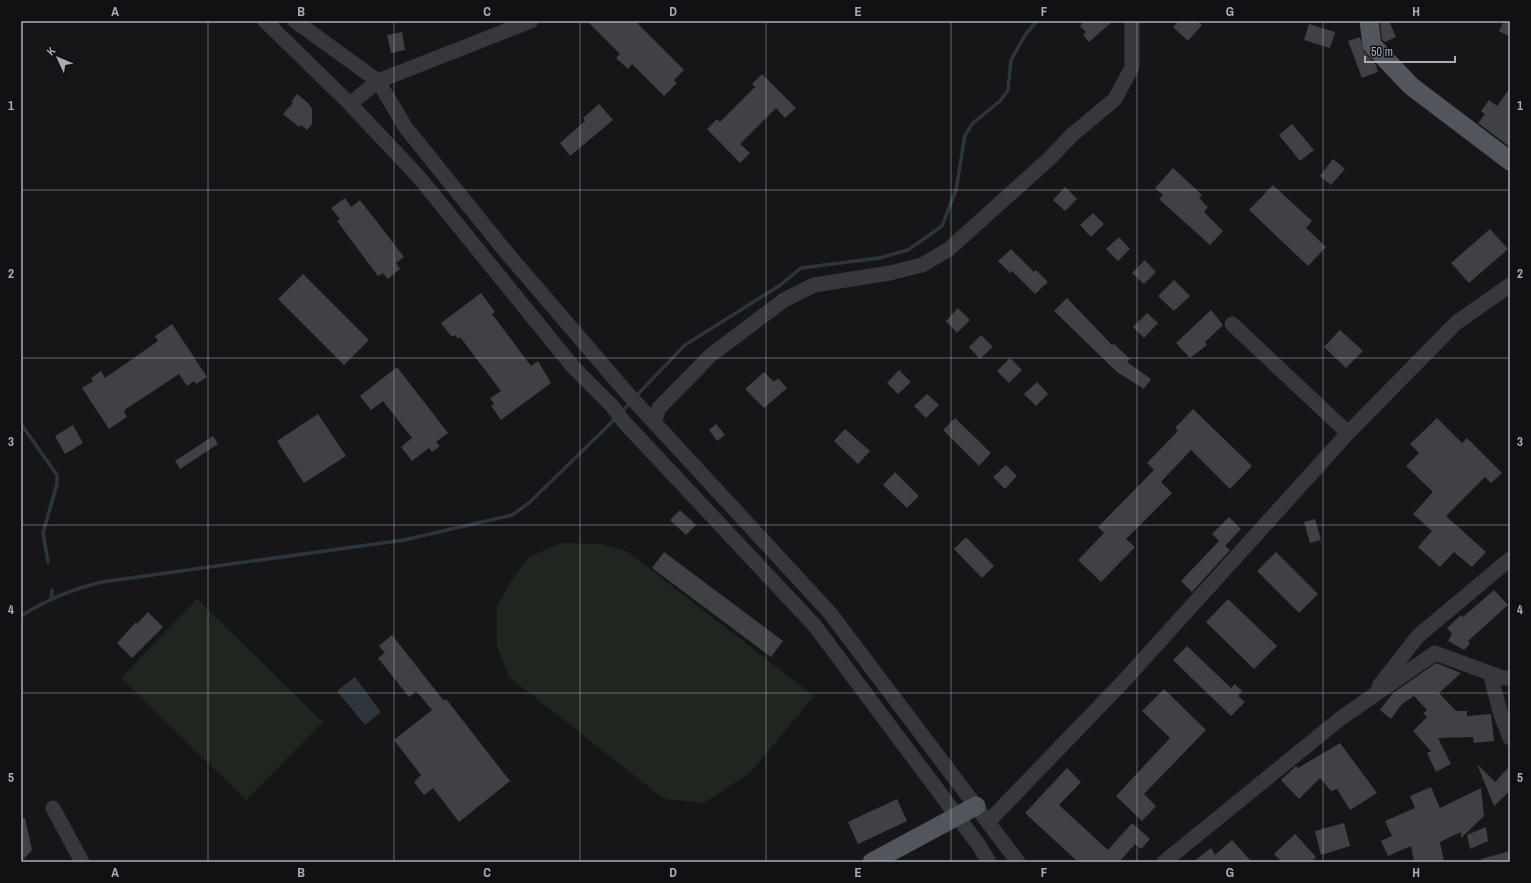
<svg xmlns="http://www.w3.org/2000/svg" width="1531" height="883" viewBox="0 0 1531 883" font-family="'Archivo Narrow',sans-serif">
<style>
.green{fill:#1e261f}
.water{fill:#2c353c}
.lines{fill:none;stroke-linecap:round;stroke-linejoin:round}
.stream{stroke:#2c353c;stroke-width:3.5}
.building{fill:#404145}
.minor{stroke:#37383d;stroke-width:15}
.major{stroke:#53555c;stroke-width:19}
.grid{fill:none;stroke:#a8adb8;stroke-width:1;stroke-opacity:0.55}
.neatline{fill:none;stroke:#a8adb8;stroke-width:1.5}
.grid-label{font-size:13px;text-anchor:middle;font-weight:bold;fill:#a8adb8}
</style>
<rect width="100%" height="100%" fill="#161618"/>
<g class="green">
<polygon points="561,543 602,544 628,552 814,696 751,772 704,803 664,799 509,677 497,646 497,607 511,581 529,557"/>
<polygon points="197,599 323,722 246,800 121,678"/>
</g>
<polygon class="water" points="355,677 381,712 365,725 337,691"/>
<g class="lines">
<g class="stream">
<polyline points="635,397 685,345 779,286 801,268 879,258 908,250 942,226 956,190 965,135 973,123 1000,101 1008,90 1011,60 1025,35 1037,21"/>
<polyline points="622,412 631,401"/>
<polyline points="21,424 57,475 57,484 43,533 48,562"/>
<polyline points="51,599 52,590"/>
<path d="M 21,616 C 46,600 72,589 102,582 L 404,540 L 512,515 L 529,503 L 616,418"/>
</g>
</g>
<g class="building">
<polygon points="587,21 635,21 684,70 674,80 677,83 664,96 632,64 628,69 616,58 620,54"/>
<polygon points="1085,21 1113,21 1089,42 1083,35 1086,32 1080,26"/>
<polygon points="1179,21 1197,21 1202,25 1188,41 1173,27"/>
<polygon points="1380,21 1389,21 1396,37 1385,42 1382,40"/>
<polygon points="1504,21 1510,21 1510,37 1499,31"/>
<polygon points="1309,24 1335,32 1330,48 1304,40"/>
<polygon points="402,32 405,50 391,53 387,35"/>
<polygon points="1360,37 1364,52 1376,65 1378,72 1362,78 1348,41"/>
<polygon points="762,74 796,108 785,118 776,108 740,144 750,153 740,163 707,129 717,119 720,122 755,87 752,84"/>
<polygon points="1510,88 1510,147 1478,123 1485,114 1481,111 1489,100 1497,106"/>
<polygon points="297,94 308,103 312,109 312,124 307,130 301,125 299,127 283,114 293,103 291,102"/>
<polygon points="599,104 613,120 570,156 560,143 585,121 583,118"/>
<polygon points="1292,124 1314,150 1300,161 1279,135"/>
<polygon points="1333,159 1345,169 1331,185 1320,176"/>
<polygon points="1173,168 1202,195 1199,198 1208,207 1204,212 1223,231 1210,245 1159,199 1163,195 1155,188"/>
<polygon points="1273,185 1312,221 1306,228 1326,247 1308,266 1249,210"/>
<polygon points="1065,187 1077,199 1065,211 1053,200"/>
<polygon points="345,198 351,207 360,200 404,257 396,263 400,269 388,279 383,273 378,276 337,221 340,219 331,208"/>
<polygon points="1093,213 1104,224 1091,237 1080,225"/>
<polygon points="1490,229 1508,249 1469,283 1451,263"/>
<polygon points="1119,237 1130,249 1118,261 1106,249"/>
<polygon points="1011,249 1034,272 1036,270 1048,282 1035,294 1012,271 1010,273 998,261"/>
<polygon points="1145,260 1156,272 1144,284 1132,273"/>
<polygon points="303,274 369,340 344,365 278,299"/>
<polygon points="1174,280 1190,296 1174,311 1158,296"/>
<polygon points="481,293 495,312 492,314 531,366 538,361 551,383 501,420 491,406 494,404 490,398 501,391 460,337 458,339 455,335 452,337 441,323"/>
<polygon points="1067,298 1112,345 1114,344 1130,359 1127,362 1151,379 1144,389 1117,372 1054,311"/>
<polygon points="958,308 970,320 957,333 946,321"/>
<polygon points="1211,310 1223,325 1205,342 1207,345 1190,358 1176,343"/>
<polygon points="1147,313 1158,323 1144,338 1133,327"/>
<polygon points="172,324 207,377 196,384 194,381 187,386 179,374 126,409 124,412 127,417 109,429 82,388 93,381 91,378 101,371 105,378 158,341 155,336"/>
<polygon points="1340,330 1363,351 1346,368 1324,347"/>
<polygon points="981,335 993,347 980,359 969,347"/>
<polygon points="1010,358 1022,370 1009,383 997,371"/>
<polygon points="397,367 448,433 436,442 440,446 432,452 429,448 412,461 401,447 412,438 394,415 383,401 371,410 360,396"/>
<polygon points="899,370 911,382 898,394 887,383"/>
<polygon points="764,372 774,382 778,378 787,388 764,408 745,389"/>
<polygon points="1037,382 1048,394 1036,406 1024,394"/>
<polygon points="927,394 939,405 926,418 914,406"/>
<polygon points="1193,409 1252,466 1230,489 1191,450 1161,482 1172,493 1126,539 1135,547 1101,582 1078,560 1104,533 1098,527 1154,470 1147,463 1175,434 1178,430 1175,428"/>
<polygon points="318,414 346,456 304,483 277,441"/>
<polygon points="955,418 991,453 979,466 943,430"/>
<polygon points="1437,418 1462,443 1467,438 1502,473 1491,483 1485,477 1446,516 1486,552 1472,567 1454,552 1440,567 1418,547 1432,531 1413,514 1433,492 1406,466 1419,453 1410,444"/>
<polygon points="716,424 725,435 717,441 709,430"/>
<polygon points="73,425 83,443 65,454 55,436"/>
<polygon points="845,429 870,451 858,464 834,441"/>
<polygon points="213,436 218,444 180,469 175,461"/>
<polygon points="1006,465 1017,476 1005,489 993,477"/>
<polygon points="895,472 919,496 907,508 883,485"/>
<polygon points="680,510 696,525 686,535 670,520"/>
<polygon points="1229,517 1241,529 1225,546 1230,550 1192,592 1181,581 1219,541 1212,534"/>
<polygon points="1315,519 1321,540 1310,543 1304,522"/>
<polygon points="966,537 994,566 982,578 954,549"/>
<polygon points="664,552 783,641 771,657 652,568"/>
<polygon points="1276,552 1318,594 1299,613 1257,571"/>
<polygon points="1494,590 1508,605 1468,641 1470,644 1464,650 1448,641 1452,634 1447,628 1461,615 1463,617"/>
<polygon points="1228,599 1277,646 1254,669 1206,622"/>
<polygon points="148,612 163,627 132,658 117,643 136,622 137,624"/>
<polygon points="392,635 444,701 446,699 510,781 459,822 433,788 424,795 414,782 421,775 394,740 432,710 416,691 409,697 378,658 385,653 379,646"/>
<polygon points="1187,646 1231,688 1235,684 1242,691 1238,696 1245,702 1231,716 1173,660"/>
<polygon points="1436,663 1461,673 1439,693 1456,711 1467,711 1467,716 1491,714 1494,741 1474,743 1473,737 1438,738 1451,764 1436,772 1427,753 1431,751 1413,731 1427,717 1423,713 1427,710 1414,696 1402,704 1391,719 1380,710 1393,693"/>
<polygon points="1164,689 1206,730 1144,794 1156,806 1142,821 1116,796 1170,738 1142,711"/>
<polygon points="1340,743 1377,793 1350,810 1337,789 1331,791 1320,778 1299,799 1281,780 1296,766 1298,768"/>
<polygon points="1477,764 1495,782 1510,766 1510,791 1494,806"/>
<polygon points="1067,768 1081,782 1059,805 1108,850 1132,823 1150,839 1141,849 1135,844 1119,862 1078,862 1025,813"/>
<polygon points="1431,787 1440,808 1481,788 1484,816 1461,838 1461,832 1440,842 1444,862 1414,862 1411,846 1388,856 1381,841 1392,836 1385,821 1415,808 1410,796"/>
<polygon points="897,799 907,821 858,844 848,822"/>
<polygon points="25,818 32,850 21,862 21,819"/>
<polygon points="1344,823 1350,846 1321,855 1315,831"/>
<polygon points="1486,827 1488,841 1470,849 1467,835"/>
<polygon points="1295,834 1316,857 1311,862 1282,862 1274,854"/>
<polygon points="1232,840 1252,862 1193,862 1211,848 1215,855"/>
<polygon points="1510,851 1510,862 1481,862 1481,859"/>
</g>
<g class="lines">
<g class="minor">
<polyline points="265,21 350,104 418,176 574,368 612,406 624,422 815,626 978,844 989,862"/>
<polyline points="295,21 378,81 406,128 506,252 627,393 830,613 1018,862"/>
<polyline points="350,104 378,81 531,21"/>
<polyline points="1232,324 1348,433"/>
<polyline points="654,422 659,408 711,355 784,300 814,285 890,273 922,265 949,249 1049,159 1072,135 1115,99 1132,67 1132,21"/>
<polyline points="1490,673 1501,715 1510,738"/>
<polyline points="1379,686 1418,636 1510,559"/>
<polyline points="53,808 82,862"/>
<polyline points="988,822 1122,683 1348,433 1456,323 1510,285"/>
<polyline points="1164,862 1341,718 1435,653 1503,678 1510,678"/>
</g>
<g class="major">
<polyline points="1369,21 1372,45 1411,86 1510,161"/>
<polyline points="872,862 976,806"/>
</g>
</g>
<path class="grid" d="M 208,21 L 208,862M 394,21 L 394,862M 580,21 L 580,862M 766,21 L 766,862M 951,21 L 951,862M 1137,21 L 1137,862M 1323,21 L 1323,862M 21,190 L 1510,190M 21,358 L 1510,358M 21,525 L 1510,525M 21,693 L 1510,693"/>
<rect width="1531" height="883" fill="none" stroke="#111113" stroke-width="44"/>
<g transform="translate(58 58) rotate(314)" stroke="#111113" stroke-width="3" paint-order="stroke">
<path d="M0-3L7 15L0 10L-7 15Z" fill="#a8adb8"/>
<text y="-6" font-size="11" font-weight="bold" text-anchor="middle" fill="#a8adb8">K</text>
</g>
<path d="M1365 56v6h90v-6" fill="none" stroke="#a8adb8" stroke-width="2"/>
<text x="1371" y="56" font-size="12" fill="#a8adb8" stroke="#111113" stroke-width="3" paint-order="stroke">50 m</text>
<rect x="22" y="22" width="1487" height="839" class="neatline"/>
<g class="grid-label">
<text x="115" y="16">A</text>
<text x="301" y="16">B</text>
<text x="487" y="16">C</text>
<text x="673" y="16">D</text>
<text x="858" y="16">E</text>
<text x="1044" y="16">F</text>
<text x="1230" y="16">G</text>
<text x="1416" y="16">H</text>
<text x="11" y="110">1</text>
<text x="1520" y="110">1</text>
<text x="11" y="278">2</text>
<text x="1520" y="278">2</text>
<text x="11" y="446">3</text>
<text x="1520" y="446">3</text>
<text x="11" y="614">4</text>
<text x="1520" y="614">4</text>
<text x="11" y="782">5</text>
<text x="1520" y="782">5</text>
<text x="115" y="877">A</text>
<text x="301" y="877">B</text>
<text x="487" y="877">C</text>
<text x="673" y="877">D</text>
<text x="858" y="877">E</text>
<text x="1044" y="877">F</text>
<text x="1230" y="877">G</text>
<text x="1416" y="877">H</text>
</g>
</svg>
